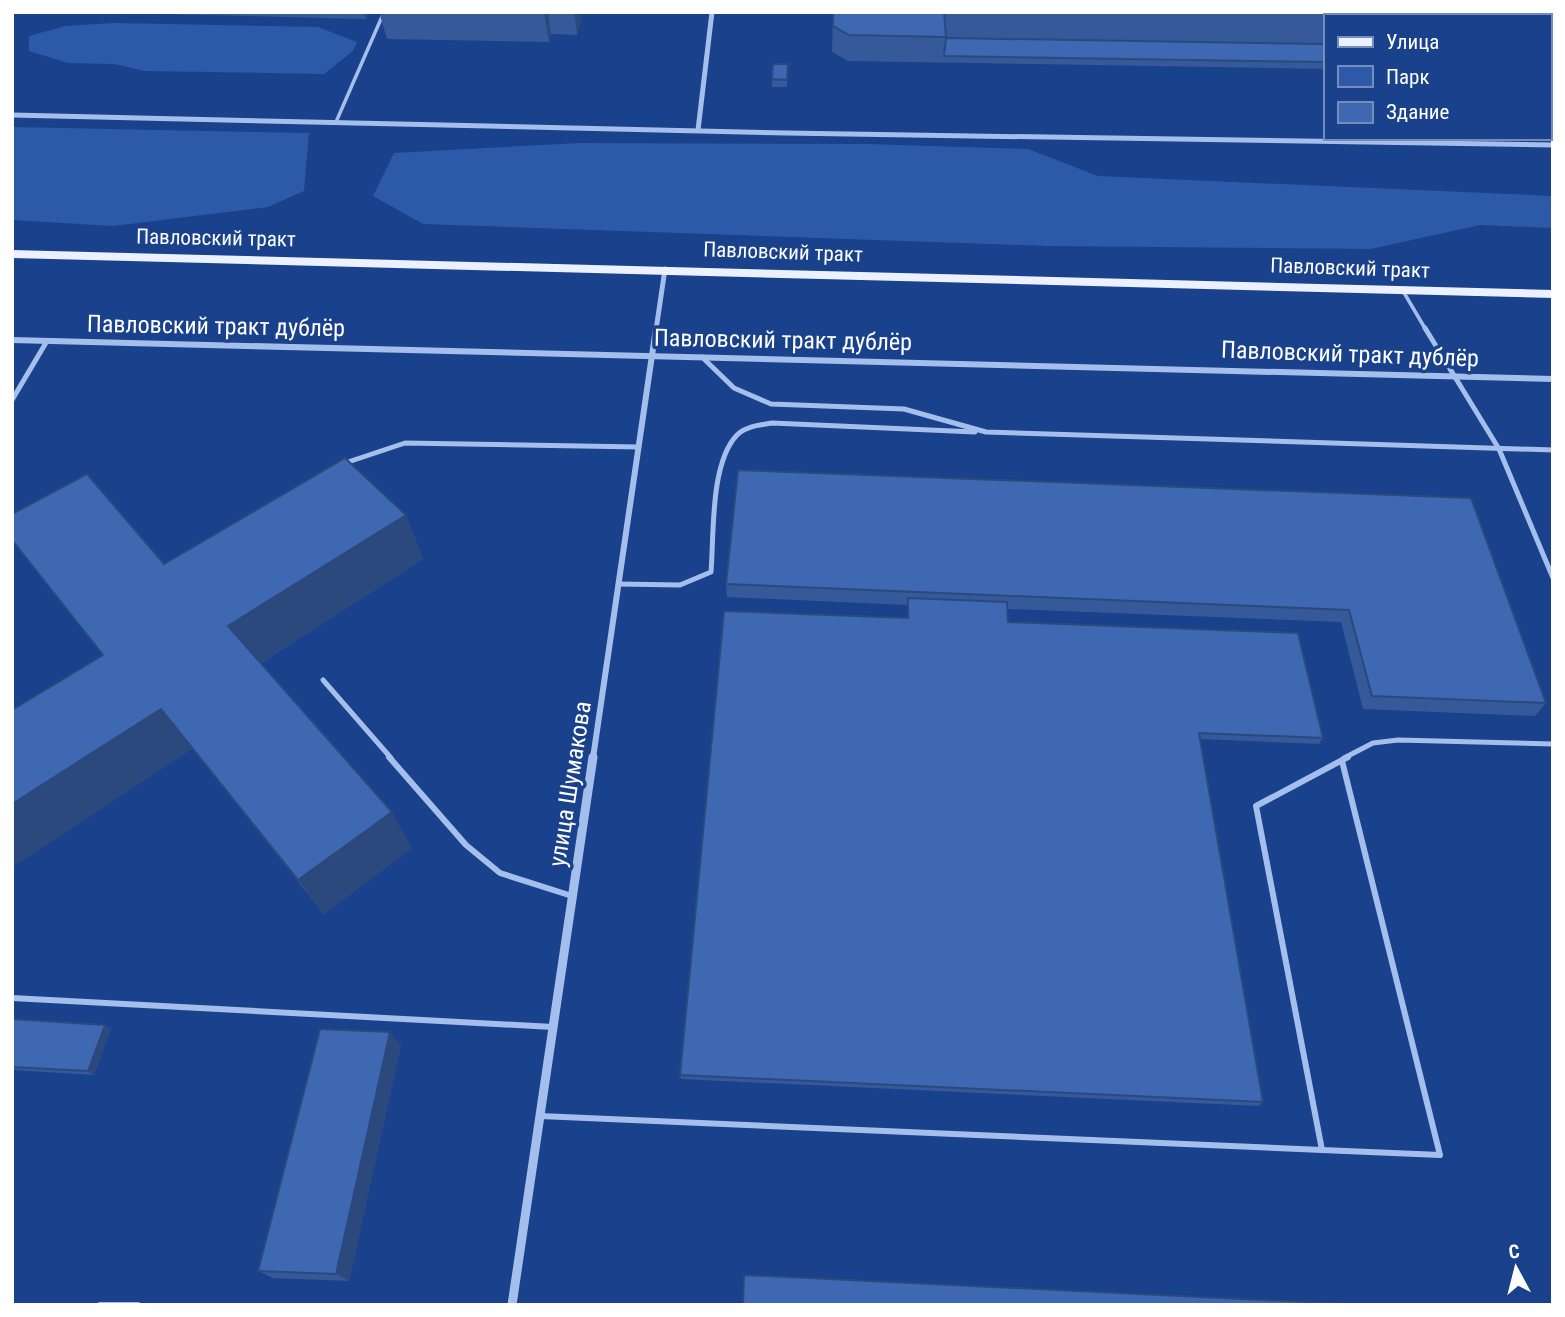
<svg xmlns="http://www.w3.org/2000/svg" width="1565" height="1317" viewBox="0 0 1565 1317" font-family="'Roboto Condensed',sans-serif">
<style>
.green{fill:#2d59a9}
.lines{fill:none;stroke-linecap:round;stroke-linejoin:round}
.lane-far2{stroke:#a5bfed;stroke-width:3.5}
.lane-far1{stroke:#a5bfed;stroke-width:5}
.lane{stroke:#a5bfed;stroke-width:6}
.street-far2{stroke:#a5bfed;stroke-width:5}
.street-far1{stroke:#a5bfed;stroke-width:6}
.street{stroke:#a5bfed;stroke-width:9}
.primary{fill:#ebf1ff;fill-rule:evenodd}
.wall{fill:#355999}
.shaded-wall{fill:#2b497d}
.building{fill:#3e68b2;stroke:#2b497d;stroke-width:2}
.labels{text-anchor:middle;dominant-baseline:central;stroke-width:7;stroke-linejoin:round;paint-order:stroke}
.far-street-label{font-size:21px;fill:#fff;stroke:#1a418b}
.street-label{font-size:24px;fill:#fff;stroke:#1a418b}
</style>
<rect width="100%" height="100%" fill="#1a418b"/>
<g class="green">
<polygon points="113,23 318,27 357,42 353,51 324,74 144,71 114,64 68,63 29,51 29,36 65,26"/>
<polygon points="12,127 309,133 304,191 268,207 113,226 12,220"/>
<polygon points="579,143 867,144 1028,149 1098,176 1553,196 1553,228 1480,225 1371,249 1048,246 423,224 373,196 394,153"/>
</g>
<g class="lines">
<g class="lane-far2">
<polyline points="336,122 384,12"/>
<polyline points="1403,291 1426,330"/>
</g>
<g class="lane-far1">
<polyline points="1425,328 1499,449 1553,578"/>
<polyline points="702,357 734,388 771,404 904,409 986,432 1553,450"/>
<polyline points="12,400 47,341"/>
<polyline points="345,463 405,443 639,447"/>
<path d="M 619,584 L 680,585 L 711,572 C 714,535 710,463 737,435 C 746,426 760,425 772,423 L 975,432"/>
<polyline points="323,680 391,758"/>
<polyline points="1344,758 1373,743 1398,740 1553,744"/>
</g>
<g class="lane">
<polyline points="389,757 466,845 500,873 572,896"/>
<polyline points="12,998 553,1027"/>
<polyline points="540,1116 1322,1150 1256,806 1348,757"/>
<polyline points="1322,1150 1440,1155 1342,761"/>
<polyline points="100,1305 138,1305"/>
</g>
<g class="street-far2">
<polyline points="12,115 786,133 1553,145"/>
<polyline points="698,130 712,12"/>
<polyline points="656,330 665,269"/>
</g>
<g class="street-far1">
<polyline points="12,340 1553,379"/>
<polyline points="593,758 656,328"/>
</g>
<polyline class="street" points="512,1305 593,757"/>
<polygon class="primary" points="12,250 1553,290 1553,298 12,258"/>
</g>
<g class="wall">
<polygon points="77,12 369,12 366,19"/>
<polygon points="379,12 583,12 577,35 551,34 549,42 387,39"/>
<polygon points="833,12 1335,12 1334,16 1325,16 1325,39 1323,44 1325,48 1325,69 848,61 832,52"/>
<polygon points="1448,12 1553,12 1553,79 1549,79 1549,16 1447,16"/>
<polygon points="788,64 787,87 772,87 772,79"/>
<polygon points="1471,498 1546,703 1535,716 1363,709 1341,622 1007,609 1008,622 1323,738 1319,744 1200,739 1263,1102 1259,1106 681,1079 680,1075 907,618 907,605 727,597 726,584"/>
<polygon points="406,515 423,559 261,663 412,848 324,914 192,749 12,867 12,710 103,655 164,564"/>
<polygon points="12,1019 105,1025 111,1029 94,1075 12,1070"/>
<polygon points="401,1045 349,1281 273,1278 258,1271"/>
</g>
<g class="shaded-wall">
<polygon points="364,12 369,12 366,19"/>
<polygon points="544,12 548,12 551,34 549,42"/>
<polygon points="574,12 583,12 577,35"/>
<polygon points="406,515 423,559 254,667 228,626"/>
<polygon points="161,709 192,749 12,867 12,804"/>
<polygon points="392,812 412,848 324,914 298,880"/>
<polygon points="105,1025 111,1029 94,1075 88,1071"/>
<polygon points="390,1032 401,1045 349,1281 336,1274"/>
</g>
<g class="building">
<polygon points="833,12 944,12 946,37 849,35 833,26"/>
<polygon points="1469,12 1553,12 1553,20 1549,19 1549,16 1471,16"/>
<polygon points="946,38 1323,44 1325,48 1325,62 944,56"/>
<polygon points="1549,41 1553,42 1553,58 1549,58"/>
<polygon points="773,64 788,64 787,80 772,79"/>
<polygon points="345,458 406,515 228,626 392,812 298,880 161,709 12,804 12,710 103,655 12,540 12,514 87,474 164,564"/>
<polygon points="738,470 1471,498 1546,703 1372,696 1349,610 726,584"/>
<polygon points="908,598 1007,602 1008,622 1298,633 1323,738 1199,733 1263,1102 680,1075 724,611 908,618"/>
<polygon points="12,1019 105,1025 88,1071 12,1067"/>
<polygon points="320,1029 390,1032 336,1274 258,1271"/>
<polygon points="744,1275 1368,1305 743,1305"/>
</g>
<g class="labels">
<g class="far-street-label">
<text transform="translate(216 238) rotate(1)">Павловский тракт</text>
<text transform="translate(783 252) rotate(2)">Павловский тракт</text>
<text transform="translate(1350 268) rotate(2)">Павловский тракт</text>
</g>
<g class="street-label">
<text transform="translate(216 326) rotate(1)">Павловский тракт дублёр</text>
<text transform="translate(783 340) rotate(1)">Павловский тракт дублёр</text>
<text transform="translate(1350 354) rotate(2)">Павловский тракт дублёр</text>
<text transform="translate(570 784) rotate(-81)">улица Шумакова</text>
</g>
</g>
<rect width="1565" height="1317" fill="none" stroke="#ffffff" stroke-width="28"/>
<rect x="1324" y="14" width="228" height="126" fill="#1a418b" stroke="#768db9" stroke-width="2"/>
<rect x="1338" y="37" width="35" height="10" fill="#ebf1ff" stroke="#768db9" stroke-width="2"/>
<text x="1386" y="49" font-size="21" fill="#ffffff">Улица</text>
<rect x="1338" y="66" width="35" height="21" fill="#2d59a9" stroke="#768db9" stroke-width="2"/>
<text x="1386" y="84" font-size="21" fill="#ffffff">Парк</text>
<rect x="1338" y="102" width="35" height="21" fill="#3e68b2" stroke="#768db9" stroke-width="2"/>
<text x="1386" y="119" font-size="21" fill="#ffffff">Здание</text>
<g transform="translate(1516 1268) rotate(353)" stroke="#1a418b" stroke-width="5" paint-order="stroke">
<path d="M0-5L12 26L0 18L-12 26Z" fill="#ffffff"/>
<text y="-10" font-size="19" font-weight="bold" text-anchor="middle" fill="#ffffff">С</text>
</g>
</svg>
